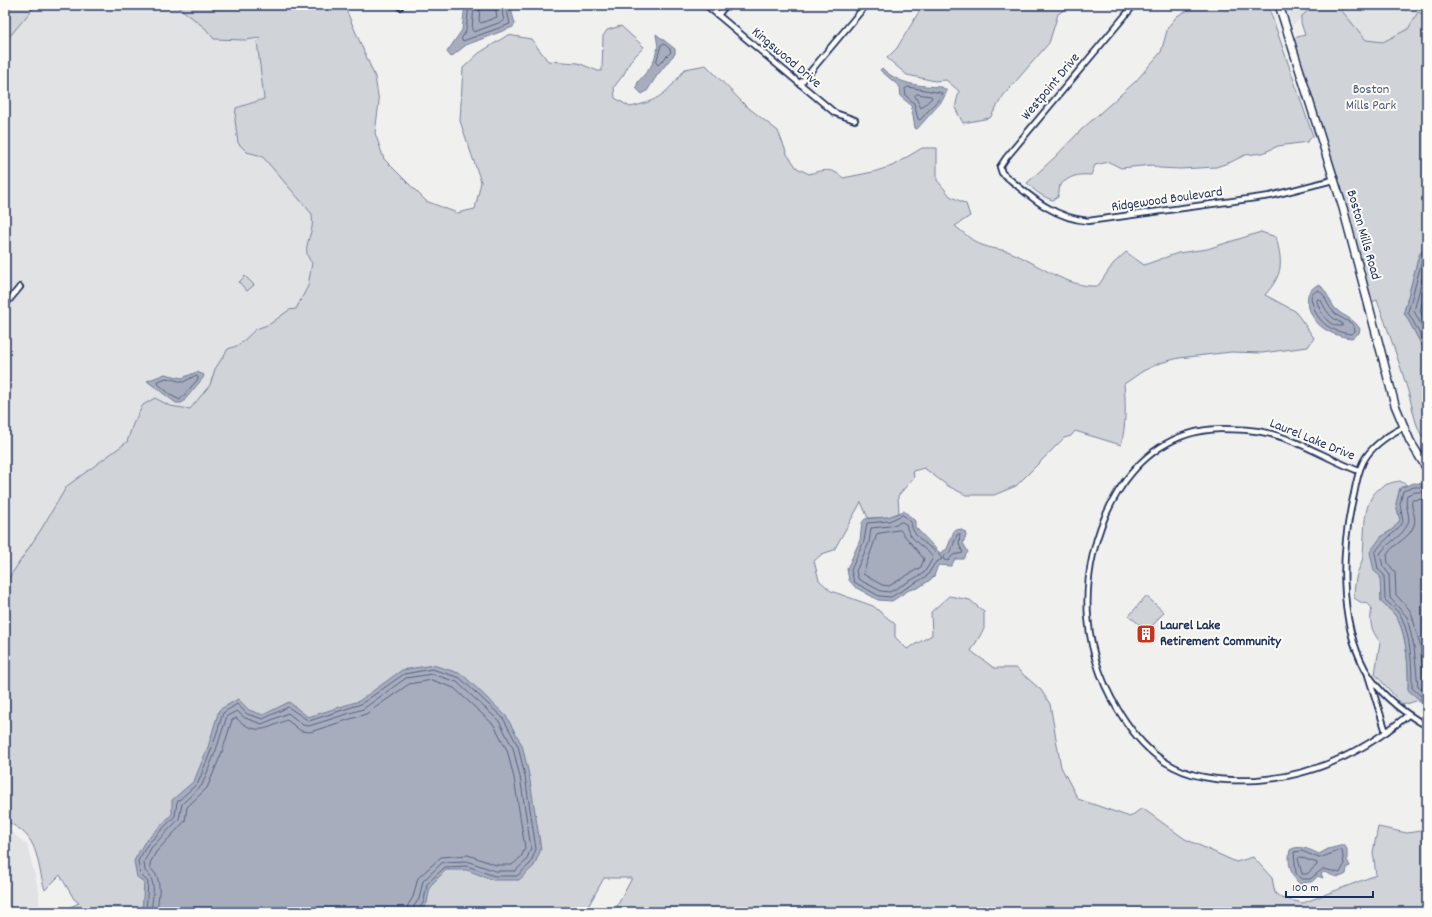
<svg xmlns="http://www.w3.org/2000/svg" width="1432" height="917" viewBox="0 0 1432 917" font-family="Dekko,sans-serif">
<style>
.built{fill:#e0e2e3}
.green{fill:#d0d3d8;stroke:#76819b}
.water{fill:#a7adbd;stroke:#6f7b97}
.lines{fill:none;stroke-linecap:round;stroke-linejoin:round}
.shore{stroke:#536184;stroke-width:1}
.street-casing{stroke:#1b2f5e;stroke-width:8}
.secondary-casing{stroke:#1b2f5e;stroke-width:10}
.street{stroke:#fdfcf7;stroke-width:4.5}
.secondary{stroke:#fdfcf7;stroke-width:7}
.labels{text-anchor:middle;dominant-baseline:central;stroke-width:4;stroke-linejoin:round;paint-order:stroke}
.street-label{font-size:14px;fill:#1b2f5e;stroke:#fdfcf7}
.park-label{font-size:14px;fill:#48587c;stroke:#fdfcf7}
.poi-label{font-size:14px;font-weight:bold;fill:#1b2f5e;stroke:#fdfcf7;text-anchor:start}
</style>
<rect width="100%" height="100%" fill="#f0f0ee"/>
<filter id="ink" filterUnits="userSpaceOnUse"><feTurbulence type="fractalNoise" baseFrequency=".025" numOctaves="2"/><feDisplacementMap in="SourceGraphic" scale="8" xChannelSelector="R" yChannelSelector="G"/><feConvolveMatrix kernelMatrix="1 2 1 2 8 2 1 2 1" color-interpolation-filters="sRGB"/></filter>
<g filter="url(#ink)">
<g class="built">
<polygon points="19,5 209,5 257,41 266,122 341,195 298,331 5,614 5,22"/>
<polygon points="1284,5 1314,5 1309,12 1293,25"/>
<polygon points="1337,5 1427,5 1427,12 1408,38 1379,57"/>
<polygon points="5,827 27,845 39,892 39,904 33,912 17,912 5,904"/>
</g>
<g class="green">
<polygon points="5,5 35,6 5,42"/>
<path d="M 176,5 L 344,5 L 375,77 L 379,102 L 375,133 L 384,159 L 426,201 L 457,213 L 475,209 L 481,182 L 460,121 L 463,68 L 479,53 L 508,35 L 531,39 L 548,61 L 578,63 L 598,71 L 602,71 L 603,36 L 607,30 L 621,26 L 644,47 L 631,60 L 624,74 L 614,87 L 615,98 L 630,107 C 659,101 667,93 685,69 L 706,65 L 745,105 L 778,131 L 787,154 L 797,168 L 809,174 C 822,170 832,167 843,178 L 873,172 L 892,166 L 922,148 L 937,148 L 937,180 L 950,196 L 966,204 L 970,216 L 955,226 C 963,232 973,242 982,245 C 991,249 1001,249 1010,252 C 1037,263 1067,288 1098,286 L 1113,264 L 1126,252 L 1144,265 L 1178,253 L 1207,249 L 1261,232 L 1276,237 C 1283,264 1283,274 1265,295 L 1295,311 L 1314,338 L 1308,347 L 1262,353 L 1231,352 L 1179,358 L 1160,363 L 1143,371 L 1124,384 C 1126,404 1126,426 1121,445 L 1075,431 L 1071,436 L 1064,438 L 1016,486 L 994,495 L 966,495 L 948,486 L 924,468 L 913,471 L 914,477 L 898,496 L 899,513 L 888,517 L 868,518 L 861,502 L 834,550 L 822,554 L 814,561 L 819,580 L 831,591 L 873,606 L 895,624 L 895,637 L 907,649 L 932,635 L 931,612 L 949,596 L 970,600 L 984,612 L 984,629 L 971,651 L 994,668 L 1016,668 L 1041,690 L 1050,704 L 1061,767 L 1078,799 L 1130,817 L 1142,808 L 1185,839 L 1236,862 L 1253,857 L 1272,878 L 1275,893 L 1281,898 L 1303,903 L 1376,875 L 1373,852 L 1378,827 L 1407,833 L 1427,830 L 1427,912 L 614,912 L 632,878 L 604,878 L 585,912 L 52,912 L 66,909 L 79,903 L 74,899 L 60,875 L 45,890 C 35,859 41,836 5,821 L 5,584 L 40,531 L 67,486 L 127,442 L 133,424 L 143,405 L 155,398 L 170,406 L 190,409 L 210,385 L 215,369 L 228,349 L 239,345 L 256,329 L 270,324 L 289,310 L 296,309 L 308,286 L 312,263 C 301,250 310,240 312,227 C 313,223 312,218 312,214 L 262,156 L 247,152 L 238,143 L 235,120 L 236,108 L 264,99 L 257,41 L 260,38 L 245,40 L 214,39 L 205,28 Z"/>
<polygon points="923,5 1071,5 1058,14 1049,43 1003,96 990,118 963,123 955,108 959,91 946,80 935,81 907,75 887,58 897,48"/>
<path d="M 1197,5 L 1268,5 L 1313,136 L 1307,142 L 1278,146 L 1263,153 L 1245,155 L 1231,162 L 1216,167 L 1180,169 L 1159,168 L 1152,165 L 1121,168 L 1109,162 L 1095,165 L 1091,175 C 1077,174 1070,176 1060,185 L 1058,197 L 1053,200 C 1042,197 1035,191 1027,183 L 1055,157 L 1081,130 L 1136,81 L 1161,52 L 1168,27 L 1177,16 Z"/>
<path d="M 1314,5 L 1337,5 L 1366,40 L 1383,42 L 1408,29 L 1418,12 L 1425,15 L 1427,12 L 1427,245 L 1419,255 L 1404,312 L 1427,355 L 1427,443 C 1415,430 1413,408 1408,391 C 1399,361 1388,330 1377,300 L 1369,303 L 1318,130 L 1321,126 L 1293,38 L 1305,35 L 1301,23 L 1301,17 Z"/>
<polygon points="245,276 254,285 247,291 239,282"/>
<path d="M 1400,481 L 1407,485 L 1400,488 L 1396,504 L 1400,520 L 1393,529 L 1381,537 L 1381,602 C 1386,607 1395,613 1398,620 C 1407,637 1409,671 1408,690 L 1419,699 L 1427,701 L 1427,709 L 1422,707 L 1419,700 L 1403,705 L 1375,674 L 1380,642 C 1371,630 1369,623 1372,608 L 1366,602 L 1362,603 L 1354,598 C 1354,590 1355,582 1357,574 C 1359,567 1363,562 1363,554 C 1366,523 1359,486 1400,481 Z"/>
<polygon points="1146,596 1164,612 1148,631 1129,616"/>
</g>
<g class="water">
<polygon points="465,5 510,5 515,24 513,27 466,45 451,57 447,52 462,30"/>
<polygon points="656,34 675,49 675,54 671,58 656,77 647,91 642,94 636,88 638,82 650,68 654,60 658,47"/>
<path d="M 882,68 C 899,85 919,86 942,87 L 947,91 L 942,101 L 917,129 L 915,128 L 911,105 L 901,97 L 900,87 L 880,70 Z"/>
<polygon points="1427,245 1427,355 1404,312 1419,255"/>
<path d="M 1317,285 L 1321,286 C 1327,292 1329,300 1334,307 C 1342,317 1353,317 1360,329 L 1359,333 L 1352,338 C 1333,336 1315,328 1309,308 C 1306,296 1307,292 1317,285 Z"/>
<polygon points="197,372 204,375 203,378 182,403 176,403 147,381 165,374 182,378"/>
<path d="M 1427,481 L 1427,701 L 1419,699 L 1408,690 C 1409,671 1407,637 1398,620 C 1395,613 1386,607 1381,602 L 1380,576 L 1374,571 L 1370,552 L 1381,537 L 1393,529 L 1400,520 L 1396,504 L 1400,488 L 1414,483 L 1424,484 Z"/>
<polygon points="904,511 915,521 915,527 940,553 947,549 954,531 960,529 965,532 966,536 963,543 968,552 963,559 955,559 951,566 938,565 934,576 930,580 918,588 909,590 892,601 878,600 855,587 849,580 847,569 860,540 862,523 865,519 888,517"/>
<polygon points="433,665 462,674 506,716 522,745 529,775 541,849 534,866 519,880 493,880 467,870 446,870 430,886 427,903 421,912 142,912 144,882 137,877 134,861 144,843 172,814 172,800 194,781 208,747 219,710 238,699 249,710 263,715 289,702 308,717 359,701 402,670"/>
<path d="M 1344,845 L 1347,849 L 1347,860 L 1350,866 L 1347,867 L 1346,874 C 1337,880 1333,875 1324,872 L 1321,874 L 1323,878 L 1318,876 C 1308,886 1312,880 1300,884 C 1291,877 1287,862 1290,850 C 1298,844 1311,850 1319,854 L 1328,849 Z"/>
</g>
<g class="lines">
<g class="shore">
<polyline points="469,5 466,31 461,39 463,41 510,24 506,5"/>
<polyline points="474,5 472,30 474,32 504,21 501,5"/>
<polyline points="480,5 479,21 481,23 497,17 495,5"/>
<polygon points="664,44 670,49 671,52 658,65 656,63 661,45"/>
<polygon points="908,87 942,93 939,99 920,120 918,119 914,103 906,96 905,89"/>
<polygon points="917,94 931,96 932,98 921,108 915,96"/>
<polyline points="1427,251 1423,257 1408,312 1427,347"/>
<polyline points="1427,260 1414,311 1427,336"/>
<polyline points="1427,286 1420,311 1427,324"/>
<path d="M 1318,290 C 1326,294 1326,304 1332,310 C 1337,317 1346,320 1353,324 L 1355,331 L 1351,334 C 1332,332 1318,323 1313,305 C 1310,297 1310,294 1318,290 Z"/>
<path d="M 1318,299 L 1321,300 C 1326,311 1330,318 1342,323 L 1342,326 C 1328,327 1320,313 1317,301 Z"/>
<polygon points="195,376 198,377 198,379 180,400 172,396 156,382 166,378 183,382"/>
<path d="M 1427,487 L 1414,487 L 1403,491 L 1400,504 L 1403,522 C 1395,534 1382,540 1375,553 L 1378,569 L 1384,575 L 1385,600 C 1390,605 1399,611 1402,618 C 1411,639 1412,666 1412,688 L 1421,696 L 1427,697"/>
<path d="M 1427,492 L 1415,492 L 1407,495 C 1404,506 1411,516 1408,523 C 1403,537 1387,542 1380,554 L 1383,566 L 1389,574 L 1390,598 L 1407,617 L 1414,647 L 1418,686 L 1427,692"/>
<path d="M 1427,499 L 1412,500 C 1410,508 1417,516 1414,525 C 1410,539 1393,543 1387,555 L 1388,563 L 1395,572 L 1396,595 L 1409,609 L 1412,615 L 1420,645 L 1424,683 L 1427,686"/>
<path d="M 903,515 L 911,522 C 912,540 936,548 942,559 L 935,563 L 927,576 L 891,597 L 879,596 L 854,582 L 851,570 L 864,541 L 867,523 L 889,521 Z"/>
<path d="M 902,522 L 906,524 C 908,541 928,548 933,558 L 924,573 L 890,592 L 881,591 L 858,579 L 856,571 L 869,543 L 871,528 L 890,526 Z"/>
<polygon points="900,530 924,559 921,567 889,586 882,585 863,574 877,534"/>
<polygon points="960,534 959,544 963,553 953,555 948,561 944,560 943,557 951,551 957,535"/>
<polygon points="1342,850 1344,865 1340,873 1323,869 1310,879 1301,879 1296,873 1294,852 1302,851 1319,858"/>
<polygon points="1300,857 1317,863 1317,865 1307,874 1302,874 1298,859"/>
<polyline points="146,912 148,882 140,874 138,861 147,845 175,816 177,802 198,783 212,748 223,713 237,704 247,714 263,719 288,707 309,721 361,704 404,674 432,669 460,678 503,718 518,746 525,776 536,849 530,864 517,876 494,876 467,866 445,867 427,884 424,901 418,912"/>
<path d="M 151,912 C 152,898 158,881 145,871 L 144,862 L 151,848 L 179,819 L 182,804 L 202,785 L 216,750 L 227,716 L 237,711 L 245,718 L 262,724 L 288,713 L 303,725 L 309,726 L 363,709 L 406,678 L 432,674 L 457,682 L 499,721 L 513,748 L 520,777 L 531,848 L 526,861 L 515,871 L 495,871 L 467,861 L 443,862 L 423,881 L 419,899 L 414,906 L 413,912"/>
<path d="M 157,912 C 158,897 164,879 150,868 L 150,863 L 156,852 L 185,821 L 187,807 L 207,788 L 222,752 L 232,720 L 236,718 C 257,737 266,728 287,720 L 301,731 L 310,732 L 366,714 L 409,684 L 432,680 L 454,688 L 494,725 L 507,750 L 514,778 L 525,848 L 521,857 L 512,865 L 496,865 L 468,855 L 441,857 L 418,878 L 413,897 L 408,905 L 407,912"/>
</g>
<defs>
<g id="street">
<polyline points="399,5 400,7"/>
<polyline points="706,5 835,113 855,120"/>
<path d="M 1134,5 L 1006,158 L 1000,167 L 1002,173 C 1029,195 1052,218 1088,221 L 1270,196 L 1333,180"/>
<polyline points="718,15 726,5"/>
<polyline points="800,84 866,5"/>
<polyline points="5,305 20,287"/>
<path d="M 1404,427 C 1388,435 1371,446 1363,462 C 1358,472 1356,483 1354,494 C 1341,548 1338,619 1365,669 C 1379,694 1402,712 1427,726"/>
<path d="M 1359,471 C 1327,459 1296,438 1262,432 C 1249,429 1234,429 1220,429 C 1128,431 1082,535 1088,617 C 1091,655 1104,691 1126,722 C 1139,741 1154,757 1174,767 C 1199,780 1229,781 1257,780 C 1315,776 1364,752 1408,715"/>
<polyline points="1368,675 1386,732"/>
</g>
<polyline id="secondary" points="1279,5 1343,208 1395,405 1410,441 1427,469"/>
</defs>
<use href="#street" class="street-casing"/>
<use href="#secondary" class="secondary-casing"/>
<use href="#street" class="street"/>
<use href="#secondary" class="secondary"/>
</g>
</g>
<defs>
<symbol id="building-square" viewBox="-11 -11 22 22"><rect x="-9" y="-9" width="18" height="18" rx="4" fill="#c8321e" stroke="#fdfcf7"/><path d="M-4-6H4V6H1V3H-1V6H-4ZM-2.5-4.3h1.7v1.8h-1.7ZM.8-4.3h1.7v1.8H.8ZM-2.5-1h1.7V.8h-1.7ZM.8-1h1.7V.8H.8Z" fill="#fff"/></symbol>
</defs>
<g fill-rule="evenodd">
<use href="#building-square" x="1135" y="623" width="22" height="22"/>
</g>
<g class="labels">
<g class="street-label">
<text transform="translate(786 58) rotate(40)">Kingswood Drive</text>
<text transform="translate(1051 87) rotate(-50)">Westpoint Drive</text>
<text transform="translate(1167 200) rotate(-8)">Ridgewood Boulevard</text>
<text transform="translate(1363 235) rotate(74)">Boston Mills Road</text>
<text transform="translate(1312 440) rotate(22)">Laurel Lake Drive</text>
</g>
<g class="park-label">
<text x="1371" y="90">Boston<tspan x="1371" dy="16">Mills Park</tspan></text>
</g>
<g class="poi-label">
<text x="1160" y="626">Laurel Lake<tspan x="1160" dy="16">Retirement Community</tspan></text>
</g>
</g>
<rect width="1432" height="917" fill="none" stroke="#fdfcf7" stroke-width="20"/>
<rect x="10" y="10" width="1412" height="897" fill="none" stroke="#1b2f5e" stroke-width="1.5" filter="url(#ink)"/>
<path d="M1286 891v6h87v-6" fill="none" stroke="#1b2f5e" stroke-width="2"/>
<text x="1292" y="891" font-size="12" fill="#1b2f5e" stroke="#fdfcf7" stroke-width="3" paint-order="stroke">100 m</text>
</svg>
